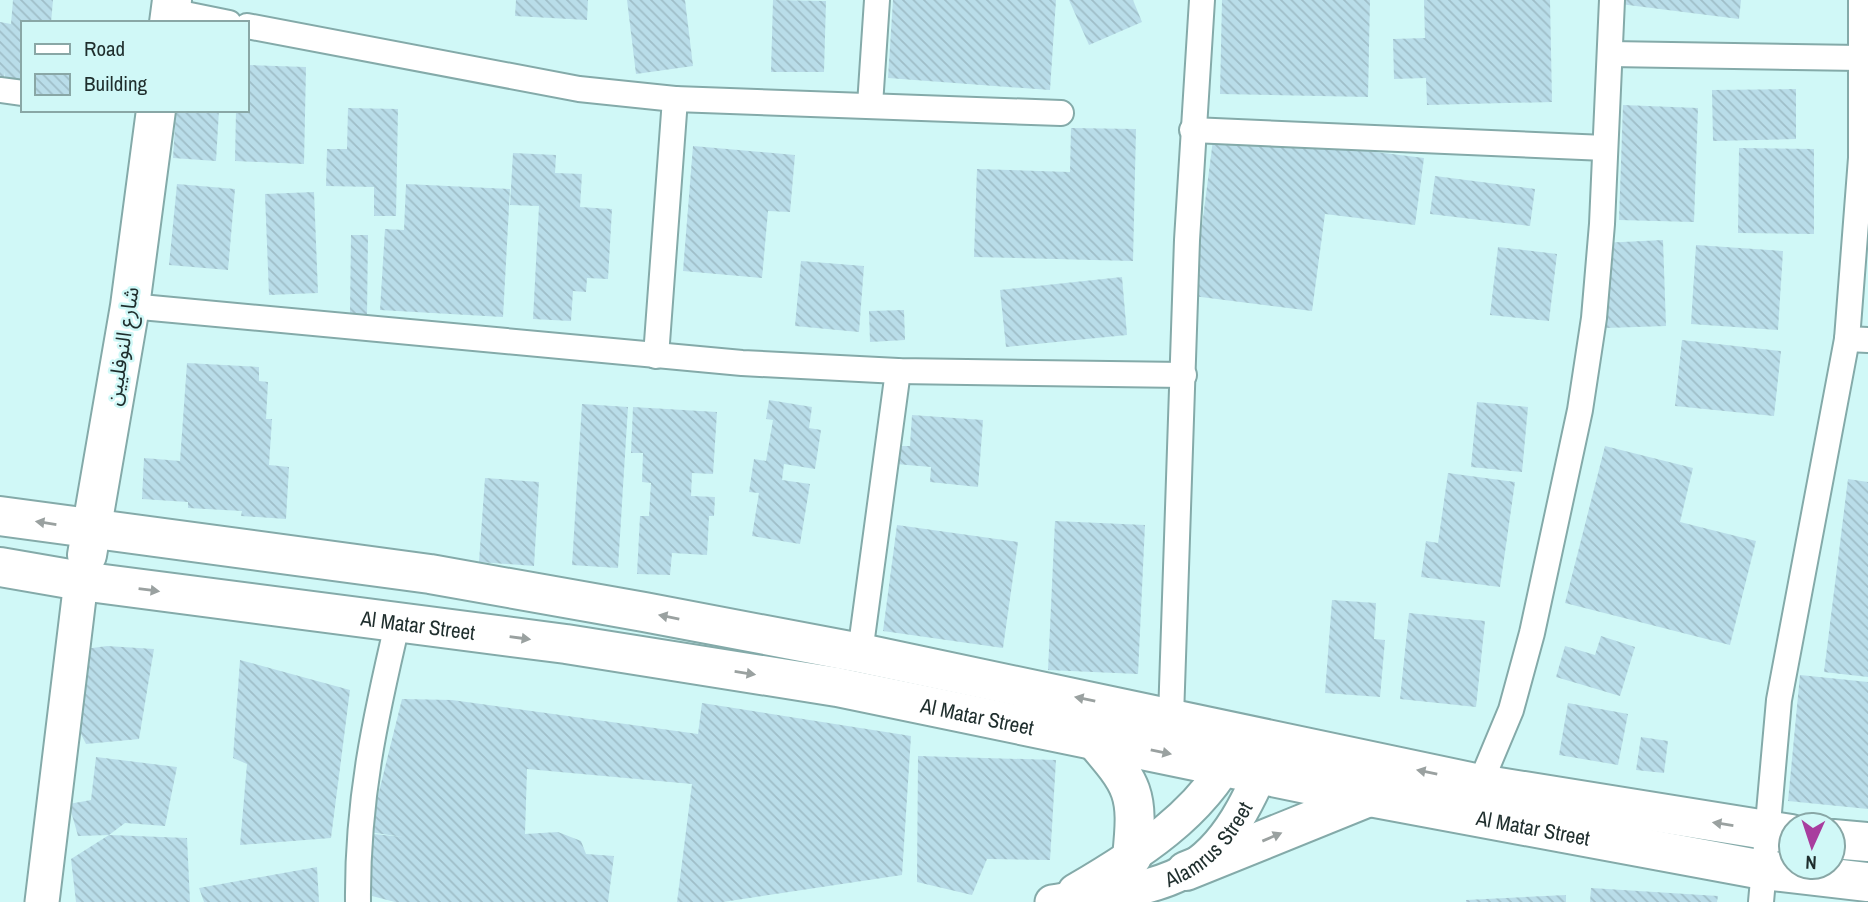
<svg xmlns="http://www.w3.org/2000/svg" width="1868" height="902" viewBox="0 0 1868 902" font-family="'Archivo Narrow','Noto Sans Arabic',sans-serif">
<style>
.building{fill:url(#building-back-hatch)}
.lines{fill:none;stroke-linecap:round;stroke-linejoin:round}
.street-casing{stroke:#84aaa9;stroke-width:28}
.secondary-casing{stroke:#84aaa9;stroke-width:37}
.primary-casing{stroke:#84aaa9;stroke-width:42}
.street{stroke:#fff;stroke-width:24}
.secondary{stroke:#fff;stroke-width:33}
.primary{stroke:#fff;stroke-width:38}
.oneway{fill:#9aa1a0}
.labels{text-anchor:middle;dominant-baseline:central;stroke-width:5;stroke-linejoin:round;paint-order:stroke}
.street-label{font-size:21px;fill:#1f2e2d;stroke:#d0f8f7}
</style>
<defs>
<pattern id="building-back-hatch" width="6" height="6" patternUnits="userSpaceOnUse" patternTransform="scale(1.75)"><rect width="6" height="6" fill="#b9dde9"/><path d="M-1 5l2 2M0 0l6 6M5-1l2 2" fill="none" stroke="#9fbec8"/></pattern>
</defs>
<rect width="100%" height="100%" fill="#d0f8f7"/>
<g class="building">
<polygon points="13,0 53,0 51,23 23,23 23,82 5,80 5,72 3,83 0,82 0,22 11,24"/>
<polygon points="516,0 588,0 587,20 515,16"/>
<polygon points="627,0 685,0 693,66 636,74"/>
<polygon points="773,0 826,1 824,72 771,72"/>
<polygon points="893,0 1056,0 1050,90 888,78"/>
<polygon points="1069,0 1133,0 1142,22 1089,45"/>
<polygon points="1222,0 1370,0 1368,97 1220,94"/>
<polygon points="1424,0 1550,0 1552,102 1427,105 1426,78 1394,79 1393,39 1425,38"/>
<polygon points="1621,0 1741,0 1739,19 1620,4"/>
<polygon points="247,65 306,67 304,164 235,161 236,110 247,110"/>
<polygon points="1796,89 1796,139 1713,141 1712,90"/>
<polygon points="1623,105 1698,108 1694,222 1619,220"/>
<polygon points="348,108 398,109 396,216 374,216 374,187 326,186 327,149 347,149"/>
<polygon points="176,110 219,110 216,161 173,158"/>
<polygon points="1071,128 1136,129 1133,261 974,257 977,169 1070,172"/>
<polygon points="1214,132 1424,158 1415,225 1325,214 1312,311 1193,296"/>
<polygon points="693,146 795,155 790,212 768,211 762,278 683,271"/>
<polygon points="1739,148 1814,149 1814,234 1738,233"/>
<polygon points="513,153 556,155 555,173 582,174 580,207 612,209 608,279 587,278 586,292 573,291 571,321 533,319 539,206 510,205"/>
<polygon points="1435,176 1535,189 1530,226 1430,214"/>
<polygon points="177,184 235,189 228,270 169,265"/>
<polygon points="406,184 510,189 503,317 380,310 385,229 404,230"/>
<polygon points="314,192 318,293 269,295 265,194"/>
<polygon points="351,235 368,235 367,315 350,314"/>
<polygon points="1663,240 1666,326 1606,328 1602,243"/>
<polygon points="1696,245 1783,251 1778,330 1691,324"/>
<polygon points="1498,247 1557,254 1549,321 1490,315"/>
<polygon points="801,261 864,266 859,332 795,326"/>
<polygon points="1122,277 1127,335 1006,347 1000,290"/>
<polygon points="904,310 905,340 870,342 869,311"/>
<polygon points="1682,340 1781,351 1774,416 1675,406"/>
<polygon points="187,363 259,367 259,381 268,382 266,419 272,419 269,465 289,467 286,519 241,516 242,511 188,508 188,502 142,499 144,458 180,461"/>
<polygon points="769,400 812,407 809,428 821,430 815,469 784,464 782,480 810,484 800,544 752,536 759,493 749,492 754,459 766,461 773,420 766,419"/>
<polygon points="1477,402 1528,407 1522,472 1471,467"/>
<polygon points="582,404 628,407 618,568 572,565"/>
<polygon points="633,407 717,412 713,474 692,473 691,496 715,497 714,516 709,516 707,555 672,553 670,575 637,574 640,516 649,516 651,483 642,482 643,453 631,453"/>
<polygon points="912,415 983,420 978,487 930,482 931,467 896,464 898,446 910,446"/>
<polygon points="1605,446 1693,468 1680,522 1756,541 1730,645 1565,603"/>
<polygon points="1448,473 1515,482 1500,587 1421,577 1426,541 1438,543"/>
<polygon points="485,478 539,482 534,566 479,562"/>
<polygon points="1848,479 1868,482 1868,677 1824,672"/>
<polygon points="1055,521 1145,525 1138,674 1048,670"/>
<polygon points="897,525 1018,542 1003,648 883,631"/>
<polygon points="1332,600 1376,603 1374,639 1385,640 1380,697 1325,693"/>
<polygon points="1409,613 1485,621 1476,707 1400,699"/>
<polygon points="1601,636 1635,647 1620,696 1556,677 1565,646 1595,655"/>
<polygon points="107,646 154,649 139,739 86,744 76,724 85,649"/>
<polygon points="240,660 350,690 331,838 240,845 247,764 233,758"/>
<polygon points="1800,675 1868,682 1868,809 1788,801"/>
<polygon points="402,699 452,700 698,734 702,703 911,736 902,875 723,902 677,902 692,784 527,769 525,834 558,832 581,841 586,854 614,856 608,902 395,902 372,896 364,833 403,837 369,832"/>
<polygon points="1568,703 1628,714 1618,765 1559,755"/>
<polygon points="1641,737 1668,741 1664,773 1636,770"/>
<polygon points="918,756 1056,760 1050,860 987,859 972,895 917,882"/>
<polygon points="96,757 177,767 165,826 125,823 109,835 78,836 69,804 91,800"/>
<polygon points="109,835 187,838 190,902 76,902 71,859"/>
<polygon points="317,867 319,902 204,902 199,888"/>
<polygon points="1591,888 1718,896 1717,902 1590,902"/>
<polygon points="1566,895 1566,902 1466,902 1466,900"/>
</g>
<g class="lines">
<defs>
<g id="street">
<polyline points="170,11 229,23"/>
<polyline points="247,26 579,89 675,99"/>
<polyline points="1610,54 1860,58"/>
<polyline points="0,90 23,93"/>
<polyline points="870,105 877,0"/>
<polyline points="1192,130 1605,148"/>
<polyline points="130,306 742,363 898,371 1184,375"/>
<polyline points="1847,339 1868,340"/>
<polyline points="656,356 675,99 1061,113"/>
<polyline points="860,653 898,371"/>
<polyline points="1171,717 1187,240 1202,0"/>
<polyline points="1480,784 1511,710 1532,633 1580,410 1594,318 1602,224 1612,0"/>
<path d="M 358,902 C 357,801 375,718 398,621"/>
<polyline points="1761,902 1779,700 1847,339 1861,158 1861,0"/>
</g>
<g id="secondary">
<path d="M 1075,891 C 1138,854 1202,815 1235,748"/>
<polyline points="42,902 81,581"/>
<path id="s1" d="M 1052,902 C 1095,894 1144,893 1184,872 C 1228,850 1252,794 1270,751"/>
</g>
<g id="primary">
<polyline points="169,23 172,0"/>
<polyline points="0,516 430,574 644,612 860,653 1480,784 1791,834"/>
<polyline points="87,555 130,306 156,110"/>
<path id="s2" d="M 0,567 L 81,581 L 566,644 L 837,687 L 1369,797 L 1763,870 L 1868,882"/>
<path d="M 1092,737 C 1134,786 1139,792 1132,857"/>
<polyline points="1833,839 1868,842"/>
<polyline points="1186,871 1369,797"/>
</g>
</defs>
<use href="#street" class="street-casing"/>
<use href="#secondary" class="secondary-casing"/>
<use href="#primary" class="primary-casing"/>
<use href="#street" class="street"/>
<use href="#secondary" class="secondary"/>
<use href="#primary" class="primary"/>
</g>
<defs><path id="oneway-solid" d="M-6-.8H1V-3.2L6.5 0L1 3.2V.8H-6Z" transform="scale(1.75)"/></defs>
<g class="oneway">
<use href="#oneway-solid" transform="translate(46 523) rotate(-171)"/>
<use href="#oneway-solid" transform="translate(149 590) rotate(7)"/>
<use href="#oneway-solid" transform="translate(669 617) rotate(-169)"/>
<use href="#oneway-solid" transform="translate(520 638) rotate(8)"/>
<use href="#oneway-solid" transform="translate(745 673) rotate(9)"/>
<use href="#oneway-solid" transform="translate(1085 699) rotate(-168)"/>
<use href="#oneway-solid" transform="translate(1161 752) rotate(12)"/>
<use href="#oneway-solid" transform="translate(1427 772) rotate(-168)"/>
<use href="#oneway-solid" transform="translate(1723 824) rotate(-171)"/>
<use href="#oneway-solid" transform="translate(1272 837) rotate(-23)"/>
</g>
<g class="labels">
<g class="street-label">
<text transform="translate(122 346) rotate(-81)">شارع النوفليين</text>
<text stroke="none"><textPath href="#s2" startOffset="422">Al Matar Street</textPath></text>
<text stroke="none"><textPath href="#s2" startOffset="989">Al Matar Street</textPath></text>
<text stroke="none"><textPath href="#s2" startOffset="1556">Al Matar Street</textPath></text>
<text stroke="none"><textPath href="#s1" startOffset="173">Alamrus Street</textPath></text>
</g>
</g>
<rect x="21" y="21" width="228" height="91" fill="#d0f8f7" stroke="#89a7a6" stroke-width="2"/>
<rect x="35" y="44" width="35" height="10" fill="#ffffff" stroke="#89a7a6" stroke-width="2"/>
<text x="84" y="56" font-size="21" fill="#1f2e2d">Road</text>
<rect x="35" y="74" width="35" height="21" fill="url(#building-back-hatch)" stroke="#89a7a6" stroke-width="2"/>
<text x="84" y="91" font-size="21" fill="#1f2e2d">Building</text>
<g transform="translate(1812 846) rotate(183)"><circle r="33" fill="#d0f8f7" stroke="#89a7a6" stroke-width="2"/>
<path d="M0-5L12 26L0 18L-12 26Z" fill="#a83d9e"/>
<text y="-10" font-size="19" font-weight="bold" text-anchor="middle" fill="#1f2e2d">N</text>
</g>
</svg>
